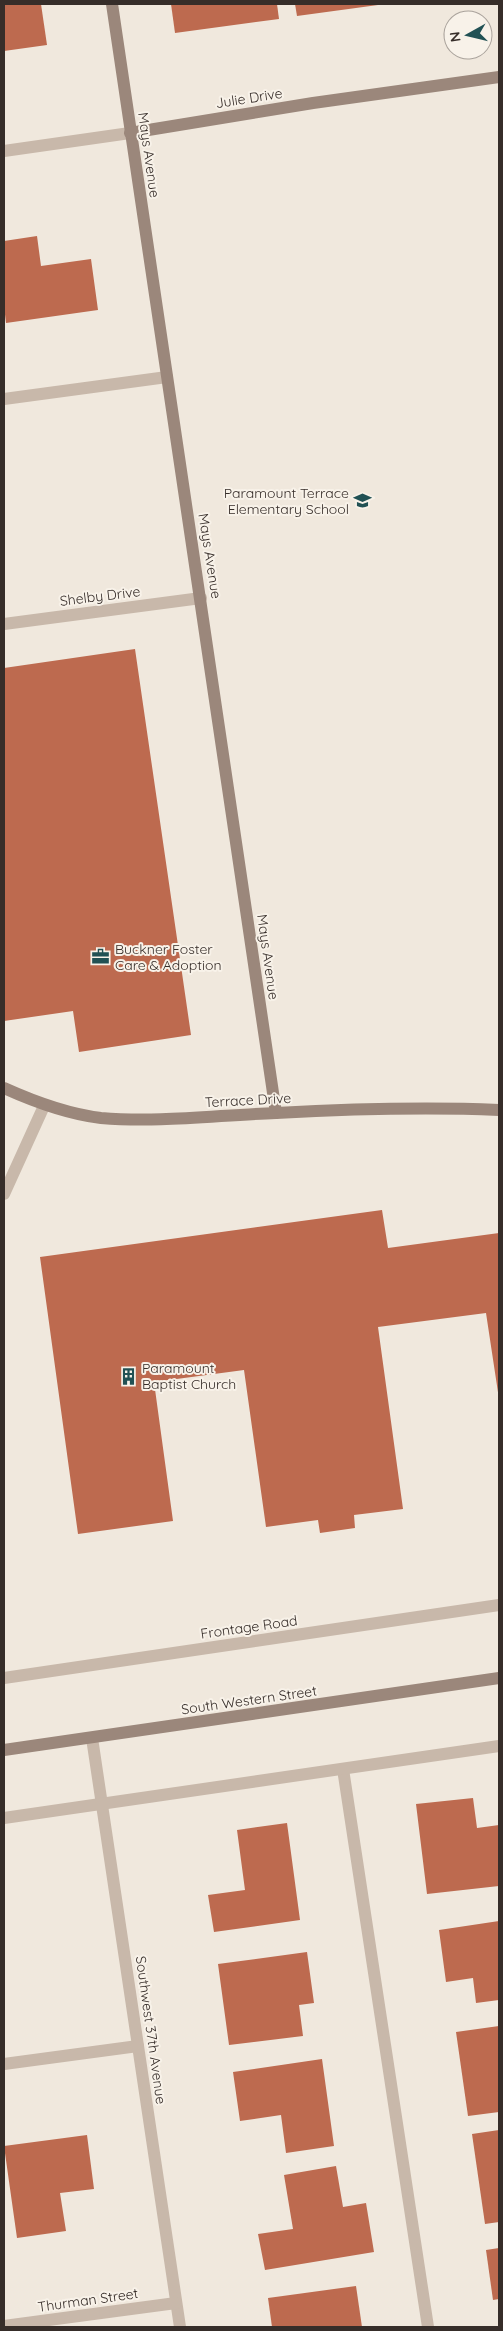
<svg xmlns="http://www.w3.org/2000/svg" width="503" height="2331" viewBox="0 0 503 2331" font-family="Quicksand,sans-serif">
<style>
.building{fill:#bd6a4f}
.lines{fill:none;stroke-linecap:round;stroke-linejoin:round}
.lane{stroke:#c8b8aa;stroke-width:12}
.street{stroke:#c8b8aa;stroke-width:12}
.secondary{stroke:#9b877b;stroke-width:12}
.labels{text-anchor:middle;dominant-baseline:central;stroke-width:4;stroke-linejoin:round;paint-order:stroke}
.street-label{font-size:14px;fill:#362d29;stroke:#f8f2e9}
.poi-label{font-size:14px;fill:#362d29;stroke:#f8f2e9;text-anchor:start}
</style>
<rect width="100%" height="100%" fill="#f0e8dd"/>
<g class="building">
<polygon points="4,4 41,4 47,45 4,51"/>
<polygon points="171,4 277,4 279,19 175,33"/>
<polygon points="295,4 378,4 378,5 297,16"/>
<polygon points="37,236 41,266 91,259 98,310 6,323 4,306 4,241"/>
<polygon points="135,649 191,1035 79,1052 73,1011 4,1021 4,668"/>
<polygon points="382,1210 388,1248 499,1233 499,1399 486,1313 378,1327 403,1509 354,1515 355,1528 320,1533 318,1520 266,1527 244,1370 154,1382 173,1521 78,1534 40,1257"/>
<polygon points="473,1798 477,1828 499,1825 499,1886 427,1894 416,1804"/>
<polygon points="287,1823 300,1920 214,1932 208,1895 245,1890 237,1830"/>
<polygon points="499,1921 499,2000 476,2003 473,1978 446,1982 439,1930"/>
<polygon points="307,1952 314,2003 299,2005 303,2036 229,2045 218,1964"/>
<polygon points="499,2026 499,2112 468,2116 456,2032"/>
<polygon points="322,2059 334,2146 286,2153 281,2115 240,2121 233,2072"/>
<polygon points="499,2130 499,2222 485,2224 472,2134"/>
<polygon points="87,2135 94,2189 60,2193 66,2231 17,2238 4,2146"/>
<polygon points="336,2166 343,2207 366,2203 374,2252 265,2270 258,2234 293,2229 284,2175"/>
<polygon points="499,2248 499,2299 493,2300 486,2250"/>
<polygon points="356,2286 362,2327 272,2327 268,2298"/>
</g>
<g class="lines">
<g class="lane">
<polyline points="4,399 167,377"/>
<polyline points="343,1769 428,2327"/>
<polyline points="4,2064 138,2046"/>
</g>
<g class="street">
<polyline points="4,151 130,133"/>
<polyline points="4,624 201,598"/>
<polyline points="4,1194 44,1106"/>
<polyline points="4,1678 499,1605"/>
<polyline points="92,1738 180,2327"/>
<polyline points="4,1818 499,1746"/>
<polyline points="4,2326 176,2303"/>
</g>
<g class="secondary">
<polyline points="112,4 276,1113"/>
<polyline points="130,133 313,103 499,77"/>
<path d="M 4,1088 C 35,1102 67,1114 101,1118 C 159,1123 218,1115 276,1113 C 350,1109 425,1107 499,1110"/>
<polyline points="4,1750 499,1678"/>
</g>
</g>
<defs>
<symbol id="school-bare" viewBox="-9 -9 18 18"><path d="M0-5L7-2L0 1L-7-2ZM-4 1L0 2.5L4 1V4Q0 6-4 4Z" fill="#215154" stroke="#f8f2e9" stroke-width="2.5" paint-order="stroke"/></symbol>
<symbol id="office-bare" viewBox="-9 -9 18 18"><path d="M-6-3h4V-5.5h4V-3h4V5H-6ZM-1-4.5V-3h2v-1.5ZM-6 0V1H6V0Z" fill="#215154" stroke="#f8f2e9" stroke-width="2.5" paint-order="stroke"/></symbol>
<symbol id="building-bare" viewBox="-9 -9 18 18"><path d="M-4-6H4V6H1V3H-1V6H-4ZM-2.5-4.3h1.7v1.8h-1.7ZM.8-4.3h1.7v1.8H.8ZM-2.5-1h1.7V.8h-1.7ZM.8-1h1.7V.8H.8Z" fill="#215154" stroke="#f8f2e9" stroke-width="2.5" paint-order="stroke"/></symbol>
</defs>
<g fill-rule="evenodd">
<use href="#school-bare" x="350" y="488" width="25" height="25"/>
<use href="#office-bare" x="88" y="944" width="25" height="25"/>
<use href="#building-bare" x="116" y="1364" width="25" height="25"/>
</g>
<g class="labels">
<g class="street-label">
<text transform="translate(249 98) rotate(-9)">Julie Drive</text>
<text transform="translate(149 155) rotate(82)">Mays Avenue</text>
<text transform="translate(210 556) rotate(81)">Mays Avenue</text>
<text transform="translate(100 596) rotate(-7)">Shelby Drive</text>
<text transform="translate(268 957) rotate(82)">Mays Avenue</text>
<text transform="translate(248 1100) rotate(-3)">Terrace Drive</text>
<text transform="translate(249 1627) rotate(-8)">Frontage Road</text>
<text transform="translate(249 1700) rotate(-8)">South Western Street</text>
<text transform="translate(151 2030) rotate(82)">Southwest 37th Avenue</text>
<text transform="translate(88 2300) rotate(-8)">Thurman Street</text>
</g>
<g class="poi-label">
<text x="349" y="493" text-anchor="end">Paramount Terrace<tspan x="349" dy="16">Elementary School</tspan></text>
<text x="115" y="949">Buckner Foster<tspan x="115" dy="16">Care &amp; Adoption</tspan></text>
<text x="142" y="1368">Paramount<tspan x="142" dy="16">Baptist Church</tspan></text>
</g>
</g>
<rect width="503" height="2331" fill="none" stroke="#362d29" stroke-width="10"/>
<g transform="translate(468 35) rotate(262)"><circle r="24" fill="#f8f2e9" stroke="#aaa39c"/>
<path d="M0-4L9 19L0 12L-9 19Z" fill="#215154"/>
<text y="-8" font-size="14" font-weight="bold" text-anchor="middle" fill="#362d29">N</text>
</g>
</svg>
